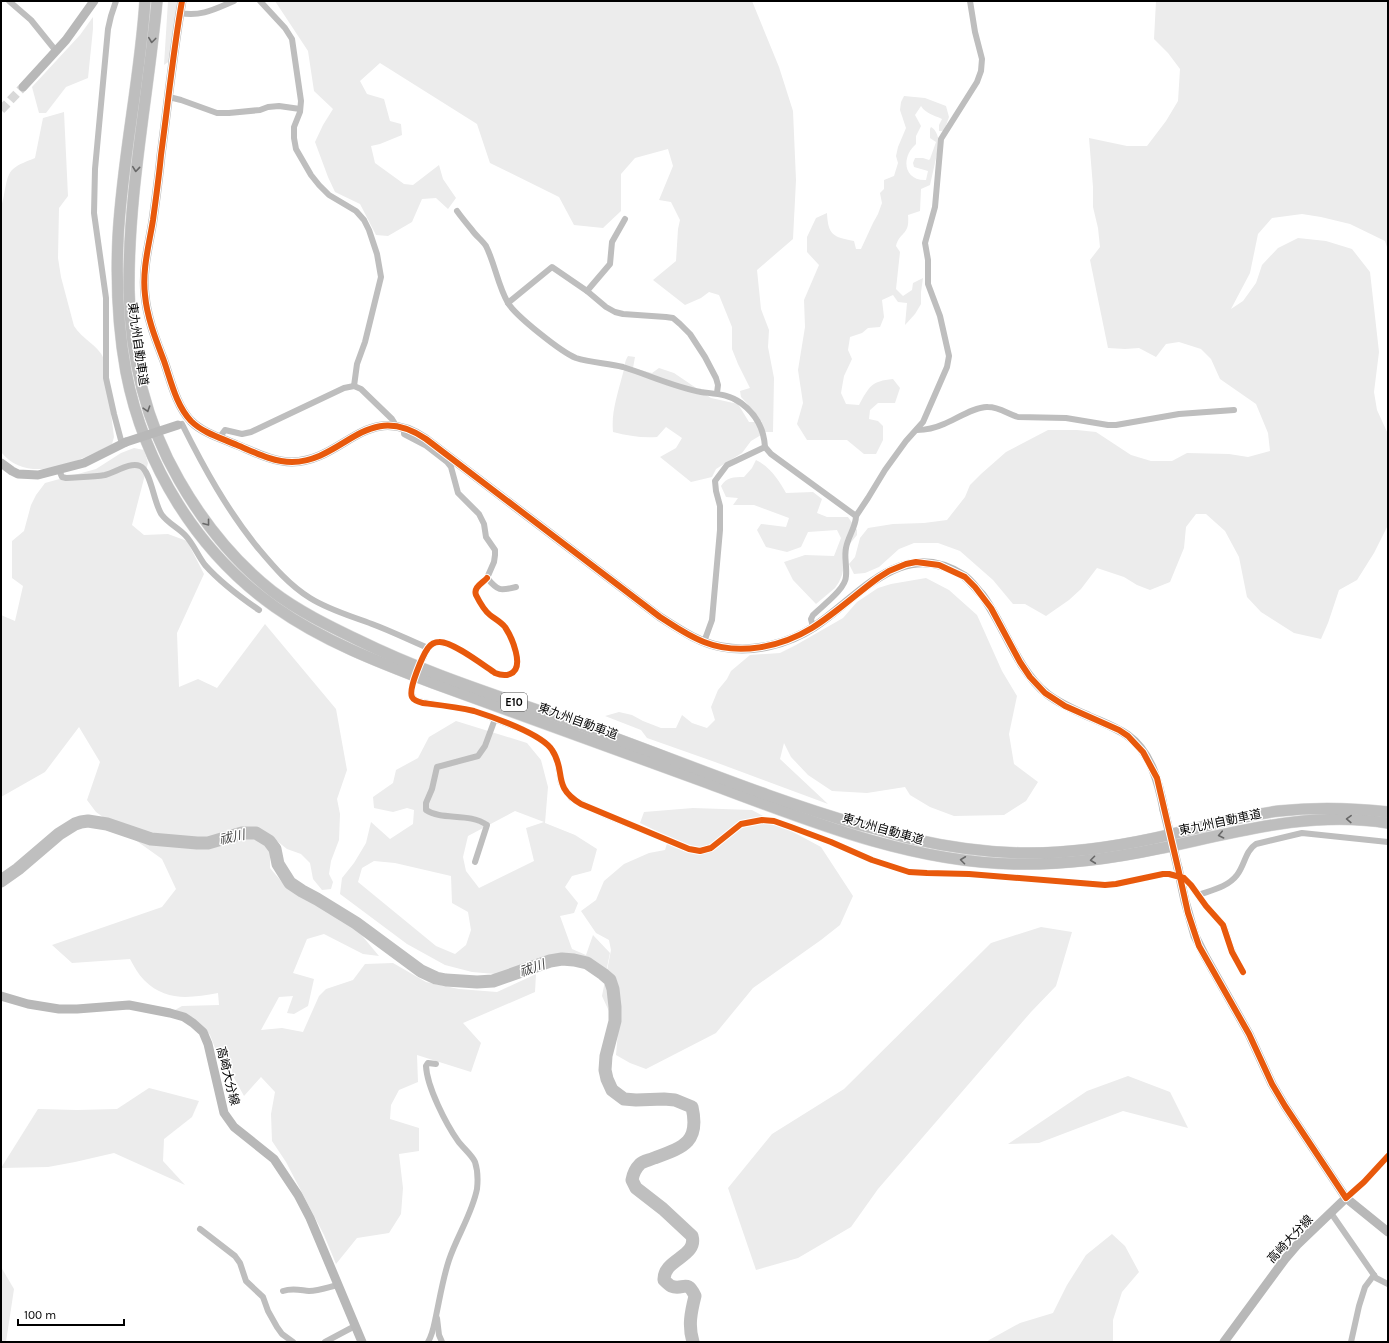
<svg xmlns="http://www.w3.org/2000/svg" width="1389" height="1343" viewBox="0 0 1389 1343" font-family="Karla,'Noto Sans JP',sans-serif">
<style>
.green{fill:#ececec;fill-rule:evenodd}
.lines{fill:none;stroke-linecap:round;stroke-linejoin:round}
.river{stroke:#bfbfbf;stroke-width:13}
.secondary-tunnel{stroke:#d9d9d9;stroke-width:9;stroke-dasharray:9 4.5;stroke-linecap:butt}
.highway-casing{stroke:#dbdbdb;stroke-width:12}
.street{stroke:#bebebe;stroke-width:6}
.secondary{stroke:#b8b8b8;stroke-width:9}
.highway{stroke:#bebebe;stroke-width:11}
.secondary-bridge{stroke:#b8b8b8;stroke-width:9}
.cycleway-casing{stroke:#fff;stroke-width:8}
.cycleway{stroke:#e8590c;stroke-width:6}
.oneway{stroke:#686868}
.labels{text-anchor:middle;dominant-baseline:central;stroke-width:3;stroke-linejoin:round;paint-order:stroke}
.shield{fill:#fff;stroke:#4c4c4c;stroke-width:1}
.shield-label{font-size:11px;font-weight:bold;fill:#000}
.street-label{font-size:12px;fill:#000;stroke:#fff}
.water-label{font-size:13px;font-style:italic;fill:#444;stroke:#fff}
</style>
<rect width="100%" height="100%" fill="#fff"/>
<g class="green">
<polygon points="168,1 178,1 171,60 164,65"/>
<path d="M 275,1 L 752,1 L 779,67 L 793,111 L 796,180 L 793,239 L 757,270 L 761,309 L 769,330 L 768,347 L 774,378 L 773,432 L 766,432 L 751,441 L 742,453 L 716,469 L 712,477 L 691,482 L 660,457 L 676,448 L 682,438 L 666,427 L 657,437 C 642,438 628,436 613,432 C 611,412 618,393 623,373 C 625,367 624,362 628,356 L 635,357 L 633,368 L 652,373 L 659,368 L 674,373 L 711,398 L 738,404 L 749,422 L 762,422 L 754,411 L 741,397 L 740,391 L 750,388 L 738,364 L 732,349 L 732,327 L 719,295 L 709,292 L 701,298 L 685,305 L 653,280 L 676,261 L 678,229 L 680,220 L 671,202 L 659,200 L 673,166 L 668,149 L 635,158 L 621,174 L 621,211 L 603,228 L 574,225 L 559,197 L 490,163 L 477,124 L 380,63 L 360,81 L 367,94 L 384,99 L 390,121 L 401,124 L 402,135 L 380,144 L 371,146 L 375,163 L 404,184 L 413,185 L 439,165 L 443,179 L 456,198 L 448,209 L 436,198 L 422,199 L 412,222 L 388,236 L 376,235 L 360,204 L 335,192 L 328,177 L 315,142 L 323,125 L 333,109 L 314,91 L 308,51 Z"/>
<polygon points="1156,1 1388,1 1388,250 1385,241 1350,224 1321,217 1302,214 1272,218 1258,234 1250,273 1231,309 1243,301 1256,283 1262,265 1278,248 1298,238 1326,241 1352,249 1370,272 1379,352 1374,392 1377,410 1388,434 1388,525 1374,553 1357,580 1339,590 1328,623 1321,639 1294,633 1261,612 1247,597 1239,557 1225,531 1206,514 1196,514 1186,527 1184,548 1170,582 1150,590 1137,585 1124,577 1097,568 1081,589 1069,600 1046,616 1025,604 1013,604 993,580 960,551 938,543 914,543 899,549 879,567 865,573 854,574 849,564 855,557 860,538 868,528 893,524 924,523 947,520 965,497 970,485 981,474 1006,452 1048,430 1077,430 1096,432 1131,455 1151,461 1172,461 1187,453 1229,454 1248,457 1270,451 1268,433 1256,404 1220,379 1211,359 1201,349 1179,342 1166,344 1156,357 1139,348 1125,349 1108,348 1090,260 1100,247 1098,228 1093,207 1093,187 1089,138 1127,146 1147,146 1166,121 1178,101 1180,69 1168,53 1154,39"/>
<polygon points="93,17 93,29 88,78 66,87 46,113 39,113 32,87 80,35"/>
<path d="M 904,96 L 925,98 L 946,106 L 949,117 L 944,131 L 939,131 L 939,125 L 942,119 C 934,115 926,114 921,106 L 915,115 L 921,126 L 916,136 L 916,144 C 901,157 903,181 926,180 L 928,171 L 914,167 L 913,163 L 915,158 L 923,158 L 929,160 L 930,159 L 936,142 L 930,138 L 930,129 L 931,127 C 937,130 939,139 939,145 L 930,185 L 921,189 L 920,211 L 908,215 C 910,236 900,231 896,246 L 900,252 L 896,289 L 903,296 L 912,290 L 913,283 L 923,278 L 921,292 L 921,304 L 915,314 L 905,325 L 907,303 L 898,302 L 893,295 L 882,300 L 884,317 L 880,327 L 868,328 L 862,333 L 850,337 L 848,350 L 852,359 L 844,376 L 841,393 L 846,404 L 859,405 C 869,387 871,381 893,379 L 900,388 L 895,403 L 878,403 L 870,410 L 869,419 L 878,421 L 883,426 L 883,440 L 876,454 L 864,454 L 847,440 L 807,440 L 797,424 L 803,403 L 798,370 L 805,327 L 804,300 L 819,265 L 807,252 L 807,237 L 816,218 L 827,213 C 828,235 833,237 854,241 L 856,249 L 861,249 L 873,223 L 878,214 L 882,203 L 880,193 L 884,189 L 884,180 L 894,176 L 898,163 L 896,156 L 898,147 L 906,128 L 900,110 L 901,102 Z"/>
<path d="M 64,112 L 68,196 L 59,208 L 58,258 L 61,277 L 74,326 C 82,339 98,345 104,359 L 114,437 L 112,444 C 81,460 29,487 1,452 L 1,207 C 5,197 5,177 12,170 C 18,164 28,161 35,158 L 43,118 Z"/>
<path d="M 134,448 L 144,450 L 148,463 L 132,525 L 144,535 L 168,534 L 187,541 L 204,574 L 177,633 L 179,687 L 198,679 L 217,688 L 265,624 L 336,709 L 347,770 L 337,799 L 340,814 L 339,840 L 331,861 L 329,874 L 333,882 L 331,889 L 322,890 L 313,879 L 310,863 L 301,854 L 287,849 L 277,841 L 270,855 L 270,868 L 281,881 L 359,932 L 379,956 L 363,954 L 324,934 L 307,939 L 293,973 L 314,979 L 308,1006 L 294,1014 L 287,1013 L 293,996 L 279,997 L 261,1030 L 282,1028 L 303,1032 L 319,996 L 326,989 L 353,980 L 365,964 L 393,963 L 426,982 L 459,989 L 497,992 L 536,974 L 535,992 L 463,1023 L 481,1043 L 471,1072 L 417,1055 L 418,1082 L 399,1090 L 391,1105 L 390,1119 L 419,1128 L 419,1151 L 399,1154 L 403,1188 L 401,1214 L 389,1233 L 357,1238 L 336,1264 L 324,1235 L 286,1162 L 272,1141 L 271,1114 L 275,1092 L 261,1077 L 244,1096 L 233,1076 L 230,1059 L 217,1053 L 210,1035 L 194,1018 L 175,1010 L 182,1006 L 219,1005 L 218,993 C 190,998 166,1002 144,980 C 138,974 134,966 130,959 L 72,963 L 52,945 L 162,907 L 176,889 L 162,859 L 96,812 L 87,800 L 100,762 L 79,727 L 45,772 L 1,797 L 1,615 L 15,621 L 23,586 L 12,578 L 12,541 L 24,531 L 31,505 L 36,495 L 45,483 L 96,469 L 121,453 Z"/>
<path d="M 756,460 C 770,467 778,479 786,493 L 813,492 L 822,499 L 817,513 L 827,517 L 848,517 L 857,530 L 857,535 L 848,546 L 842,575 L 839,582 L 835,588 L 816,604 L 793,580 L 784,562 L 805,555 L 834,556 L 841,538 L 837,530 L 808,532 L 801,547 L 787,552 L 766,547 L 757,530 L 761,524 L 786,527 L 789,518 L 754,505 L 733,505 L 738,498 L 726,497 L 721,486 C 727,477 733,477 744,477 L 752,468 Z"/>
<polygon points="926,578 949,590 977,615 1002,671 1017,696 1009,734 1014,764 1038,782 1026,801 1004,815 954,816 930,807 910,795 905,787 867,793 832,791 808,775 791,757 784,743 780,759 828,804 715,762 647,738 641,730 605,716 619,712 632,715 643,721 661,728 676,728 682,715 692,723 707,728 715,720 711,707 718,690 727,679 731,671 750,655 780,653 796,645 843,618 857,602 878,588 891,584"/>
<path d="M 456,721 L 527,743 L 541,760 L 548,787 L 545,823 L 575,835 L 597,849 L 591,871 L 572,876 L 565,887 L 578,903 L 574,913 L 560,916 L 572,949 L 586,955 L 593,935 L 610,953 L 604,982 L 577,957 L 534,960 L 516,969 L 495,974 L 472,972 L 445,965 L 407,944 L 340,894 L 342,878 L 354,863 L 366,843 L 371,822 L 390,839 L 413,824 L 414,810 L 407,808 L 393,812 L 374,808 L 373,797 L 393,783 L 396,770 L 418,758 L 429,737 ZM 515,811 L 544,822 L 526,828 L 534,861 L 479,888 L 466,871 L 463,857 L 468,836 ZM 374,861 L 395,863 L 451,876 L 452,903 L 468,912 L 471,930 L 466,945 L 455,954 L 436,946 L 358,882 L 362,868 Z"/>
<polygon points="693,808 752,810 821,847 853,896 840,925 821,940 753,988 716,1033 646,1069 630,1063 616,1055 618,1031 602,996 611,950 609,940 596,933 581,911 596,900 604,881 624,864 649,853 665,850 669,837 640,823 644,812"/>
<polygon points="1041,927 1072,932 1056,986 1031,1012 878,1189 851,1227 798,1258 756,1270 728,1188 772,1134 844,1089 991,943"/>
<polygon points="1128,1076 1170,1092 1188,1128 1123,1111 1039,1143 1008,1144 1087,1091"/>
<polygon points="149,1088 199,1101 192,1117 164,1139 163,1161 185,1185 114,1153 75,1162 48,1167 1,1168 38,1109 77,1110 117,1109"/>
<polygon points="1112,1234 1125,1246 1139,1272 1122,1292 1113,1320 1113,1342 987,1342 989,1340 1020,1323 1053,1313 1067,1285 1086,1255"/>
<polygon points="1,1267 14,1289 6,1342 1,1342"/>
</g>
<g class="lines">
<path class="river" d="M 1,881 L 18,869 L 59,834 L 75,824 L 81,822 L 88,821 L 107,824 L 151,839 L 197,843 L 208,843 L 242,833 L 256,833 L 269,841 L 275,849 L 278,864 L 290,883 L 302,891 L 317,899 L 356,923 L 421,971 L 436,978 L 446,980 L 477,982 L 493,981 L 550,961 L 562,959 L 574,960 L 587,963 L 603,974 L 610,980 L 613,989 L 615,1007 L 615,1021 L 606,1056 L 605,1070 L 607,1079 L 612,1090 L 624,1099 L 636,1100 L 664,1099 L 675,1100 L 692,1107 C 700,1142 684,1147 654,1158 C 650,1160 643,1161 640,1164 C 636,1168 633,1174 632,1180 L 636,1188 L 663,1209 L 692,1236 C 698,1257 663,1259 664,1280 C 666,1282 669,1285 671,1286 C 683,1291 687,1278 695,1296 C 691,1312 688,1326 693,1342"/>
<polyline class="secondary-tunnel" points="1,110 23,87"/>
<defs>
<g id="highway">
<path d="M 145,1 C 140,80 122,159 118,238 C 116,283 118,328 126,372 C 144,465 197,552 275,607 C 323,641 378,662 433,683 C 525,716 617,749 708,783 C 807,820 908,862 1014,864 C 1063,865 1110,859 1157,849 C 1234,833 1309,810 1388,823"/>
<path d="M 157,1 C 148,97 128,193 129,290 C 130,356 146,423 179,480 C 203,522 234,561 272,591 C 298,611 329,626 358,640 C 437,679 522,703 604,734 C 689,765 773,800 860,825 C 878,829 895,835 913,839 C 948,847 984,852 1020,853 C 1064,854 1113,847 1155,838 C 1196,829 1238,816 1279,811 C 1316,807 1352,808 1388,812"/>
</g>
</defs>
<use href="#highway" class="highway-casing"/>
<g class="street">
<polyline points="9,1 31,20 56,51"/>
<polyline points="116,1 111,16 108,29 95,169 94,213 106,298 106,378 114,414 122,444"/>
<polyline points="260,1 285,28 292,39 301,101 300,112 294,127 294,138 296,149 311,175 319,185 329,195 356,211 364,220 369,230 377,254 381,277 365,342 357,364 354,386"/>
<path d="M 180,13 C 201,17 215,9 234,1"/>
<polyline points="169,97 181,100 217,113 229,113 260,110 268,107 279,106 300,109"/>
<path d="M 457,211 C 462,218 467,224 472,230 C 476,236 482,240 486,246 C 495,264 498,286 508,303 C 516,316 561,352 576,358 C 591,363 608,363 623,367 C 649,375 674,387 701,392 C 716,394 729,394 741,403 C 756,414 764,430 765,447 L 727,465 L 715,481 L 716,491 L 720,506 L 720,530 L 712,620 L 704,642"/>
<polyline points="587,291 610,264 612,242 625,219"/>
<polyline points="508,303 552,267 587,291 606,307 615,312 623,314 666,317 673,318 680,324 690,334 705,357 716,378 718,385 717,393"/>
<path d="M 182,424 C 204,468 227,510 258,548 C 274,567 289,585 310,598 C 329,610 351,616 372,624 C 391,631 409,640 428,648"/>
<path d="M 404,428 L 404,434 L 425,445 L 447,462 L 451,467 L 458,493 L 479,514 L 484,524 L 486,537 L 495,550 L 495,555 L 494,562 L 487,578 C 498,591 500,591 516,587"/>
<path d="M 917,430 C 926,430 935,428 944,424 C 956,419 976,406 988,407 C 999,407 1008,414 1018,417 L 1066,418 L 1108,425 L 1116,425 L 1179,414 L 1234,410"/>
<polyline points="219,438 225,430 242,434 251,432 344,388 354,386 361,389 392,419 397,427"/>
<polyline points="765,447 771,454 856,516 868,498 885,470 906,441 923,422 947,367 949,356 940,316 928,284 928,260 925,243 935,207 941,139 977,82 981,71 982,59 975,32 970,1"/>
<path d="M 59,470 L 62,477 L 66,478 C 79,477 93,477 105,475 C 116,472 130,462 140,466 C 151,470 154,505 162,515 C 168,523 178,528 185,535 C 193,543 198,556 205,565 C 221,583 240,597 259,610"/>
<path d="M 813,627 L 811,619 L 813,615 C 822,606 846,589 846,576 C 847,566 844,557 846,548 C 848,536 856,527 856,516"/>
<path d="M 423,659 C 425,654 427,647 433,644 C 446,636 483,665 495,673 C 500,675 505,676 510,674 C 526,668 511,636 505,627 C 501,622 495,619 490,615 C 485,611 479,601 476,595 C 473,587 483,583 487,578"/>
<path d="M 413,683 C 411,691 410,696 417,701 L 474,711 L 530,733 L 544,741 L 552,750 L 557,760 L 561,783 L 571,798 L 605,815 L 689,849 L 700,851 L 711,848 L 741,824 L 762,820 L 774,821 L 791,827 L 831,842 L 872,860 L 909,872 L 927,873 L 969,874 L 1105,885 L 1116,884 L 1163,874 C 1188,872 1192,890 1205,905 C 1211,912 1219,918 1224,926 C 1227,933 1228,940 1231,947 C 1234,956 1238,964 1243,972"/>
<path d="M 475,862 L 487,825 C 469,812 442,821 426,810 L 426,803 L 432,789 L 437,767 L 478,756 L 485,746 L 495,719"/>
<path d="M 1198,895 C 1212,890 1228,887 1237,875 C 1245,865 1245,851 1256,844 L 1302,833 L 1388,842"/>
<polyline points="1346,1198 1364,1182 1388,1156"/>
<polyline points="1331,1213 1376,1278 1388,1284"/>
<polyline points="200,1229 235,1256 240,1263 246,1281 263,1297 268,1311 277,1327 282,1334 293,1342"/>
<path d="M 283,1291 C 292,1288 299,1290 309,1291 C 319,1291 329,1287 338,1285"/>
<polyline points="437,1318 439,1335 442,1342"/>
<polyline points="325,1342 355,1326"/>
<path d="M 428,1342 C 433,1334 434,1325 436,1316 C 440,1297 443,1278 449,1260 C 457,1236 472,1214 477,1189 C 478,1180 478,1171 475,1162 C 472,1155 463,1148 458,1141 C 446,1124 427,1087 426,1066 L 428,1063 L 436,1064"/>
<polyline points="1351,1342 1359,1306 1365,1287 1374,1275"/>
</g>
<g class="secondary">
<path d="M 182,1 C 173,52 168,104 161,155 C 159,177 156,198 153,220 C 149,245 142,270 145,295 C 147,318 156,340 164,361 C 171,381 176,405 191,421 C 203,433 221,438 237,445 C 254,452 273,462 292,462 C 345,461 366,399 426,439 L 660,617 C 679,629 699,643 722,647 C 753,653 788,644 814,627 C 861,596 901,536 964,576 C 971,581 976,589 982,595 C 1005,626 1016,669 1047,694 C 1060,704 1074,710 1088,716 C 1101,722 1115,727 1127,735 C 1151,752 1159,783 1164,810"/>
<polyline points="23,87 66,40 94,1"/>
<polyline points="1,463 12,471 18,474 38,475 84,463 126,442"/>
<polyline points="1178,868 1185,901 1195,936 1205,956 1249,1034 1272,1084 1285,1106 1346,1198 1388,1232"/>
<polyline points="1,996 28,1004 59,1009 77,1009 129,1005 170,1013 184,1017 193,1023 203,1032 208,1044 224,1113 234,1127 274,1159 298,1195 310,1218 362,1342"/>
<polyline points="1224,1342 1285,1259 1297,1245 1346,1198"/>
</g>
<use href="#highway" class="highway"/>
<g class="secondary-bridge">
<polyline points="126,442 178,425"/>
<polyline points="1164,810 1178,868"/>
</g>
<defs>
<g id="cycleway">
<path d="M 182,1 C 173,52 168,104 161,155 C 159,177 156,198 153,220 C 149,245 142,270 145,295 C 147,318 156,340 164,361 C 171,381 176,405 191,421 C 203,433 221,438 237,445 C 254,452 273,462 292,462 C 345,461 366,399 426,439 L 660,617 C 674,626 688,636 704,642 C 739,656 781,647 812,628 C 836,613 856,594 878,578 L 889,571 L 906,564 L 916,562 L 939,565 L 965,577 L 975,587 L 991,608 L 1020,662 L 1030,677 L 1045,693 L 1065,706 L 1119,730 L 1128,736 L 1143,752 L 1157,778 L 1178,868 L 1188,913 L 1199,946 L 1249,1034 L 1272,1084 L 1285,1106 L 1346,1198 L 1364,1182 L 1388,1156"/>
<path d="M 487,578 C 483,583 473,587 476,595 C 479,601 485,611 490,615 C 495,619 501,622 505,627 C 511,636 526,668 510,674 C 505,676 500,675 495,673 C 483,665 452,641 439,642 C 435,642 431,644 428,648 C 423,655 408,689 412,697 C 414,701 419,702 423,703 C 439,705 457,707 474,711 C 493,717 542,734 552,750 C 567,772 551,786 581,804 L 689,849 L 700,851 L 711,848 L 741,824 L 762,820 L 774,821 L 791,827 L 831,842 L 872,860 L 909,872 L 927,873 L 969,874 L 1105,885 L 1116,884 L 1163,874 L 1169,874 L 1184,878 L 1191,885 L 1206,906 L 1223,925 L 1232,952 L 1243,972"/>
</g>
</defs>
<use href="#cycleway" class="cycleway-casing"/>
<use href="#cycleway" class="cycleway"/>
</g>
<defs><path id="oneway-chevron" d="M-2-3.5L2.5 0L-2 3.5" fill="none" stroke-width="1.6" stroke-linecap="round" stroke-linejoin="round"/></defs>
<g class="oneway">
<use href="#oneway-chevron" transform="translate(152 40) rotate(97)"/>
<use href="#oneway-chevron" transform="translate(136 169) rotate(96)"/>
<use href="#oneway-chevron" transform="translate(147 409) rotate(72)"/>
<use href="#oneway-chevron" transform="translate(207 523) rotate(52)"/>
<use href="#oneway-chevron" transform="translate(1349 819) rotate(-178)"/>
<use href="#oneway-chevron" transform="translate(1221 835) rotate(168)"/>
<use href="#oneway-chevron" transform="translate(963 860) rotate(-173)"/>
<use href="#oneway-chevron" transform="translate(1093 860) rotate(173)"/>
</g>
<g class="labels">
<rect class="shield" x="501" y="693" width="26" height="18" rx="3"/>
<g class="shield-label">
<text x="514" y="702">E10</text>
</g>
<g class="street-label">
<text transform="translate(138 344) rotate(82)">東九州自動車道</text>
<text transform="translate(578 721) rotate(20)">東九州自動車道</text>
<text transform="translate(1220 822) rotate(-12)">東九州自動車道</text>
<text transform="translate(883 829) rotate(16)">東九州自動車道</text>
<text transform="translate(228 1076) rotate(76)">高崎大分線</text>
<text transform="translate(1290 1239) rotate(-47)">高崎大分線</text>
</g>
<g class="water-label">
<text transform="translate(232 837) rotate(-13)">祓川</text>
<text transform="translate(532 968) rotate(-19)">祓川</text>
</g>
</g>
<rect width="1389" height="1343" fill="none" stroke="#000000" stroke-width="4"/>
<path d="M18 1319v6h106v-6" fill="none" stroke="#000000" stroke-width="2"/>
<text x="24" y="1319" font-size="12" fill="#000000" stroke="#ffffff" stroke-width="3" paint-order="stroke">100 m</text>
</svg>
